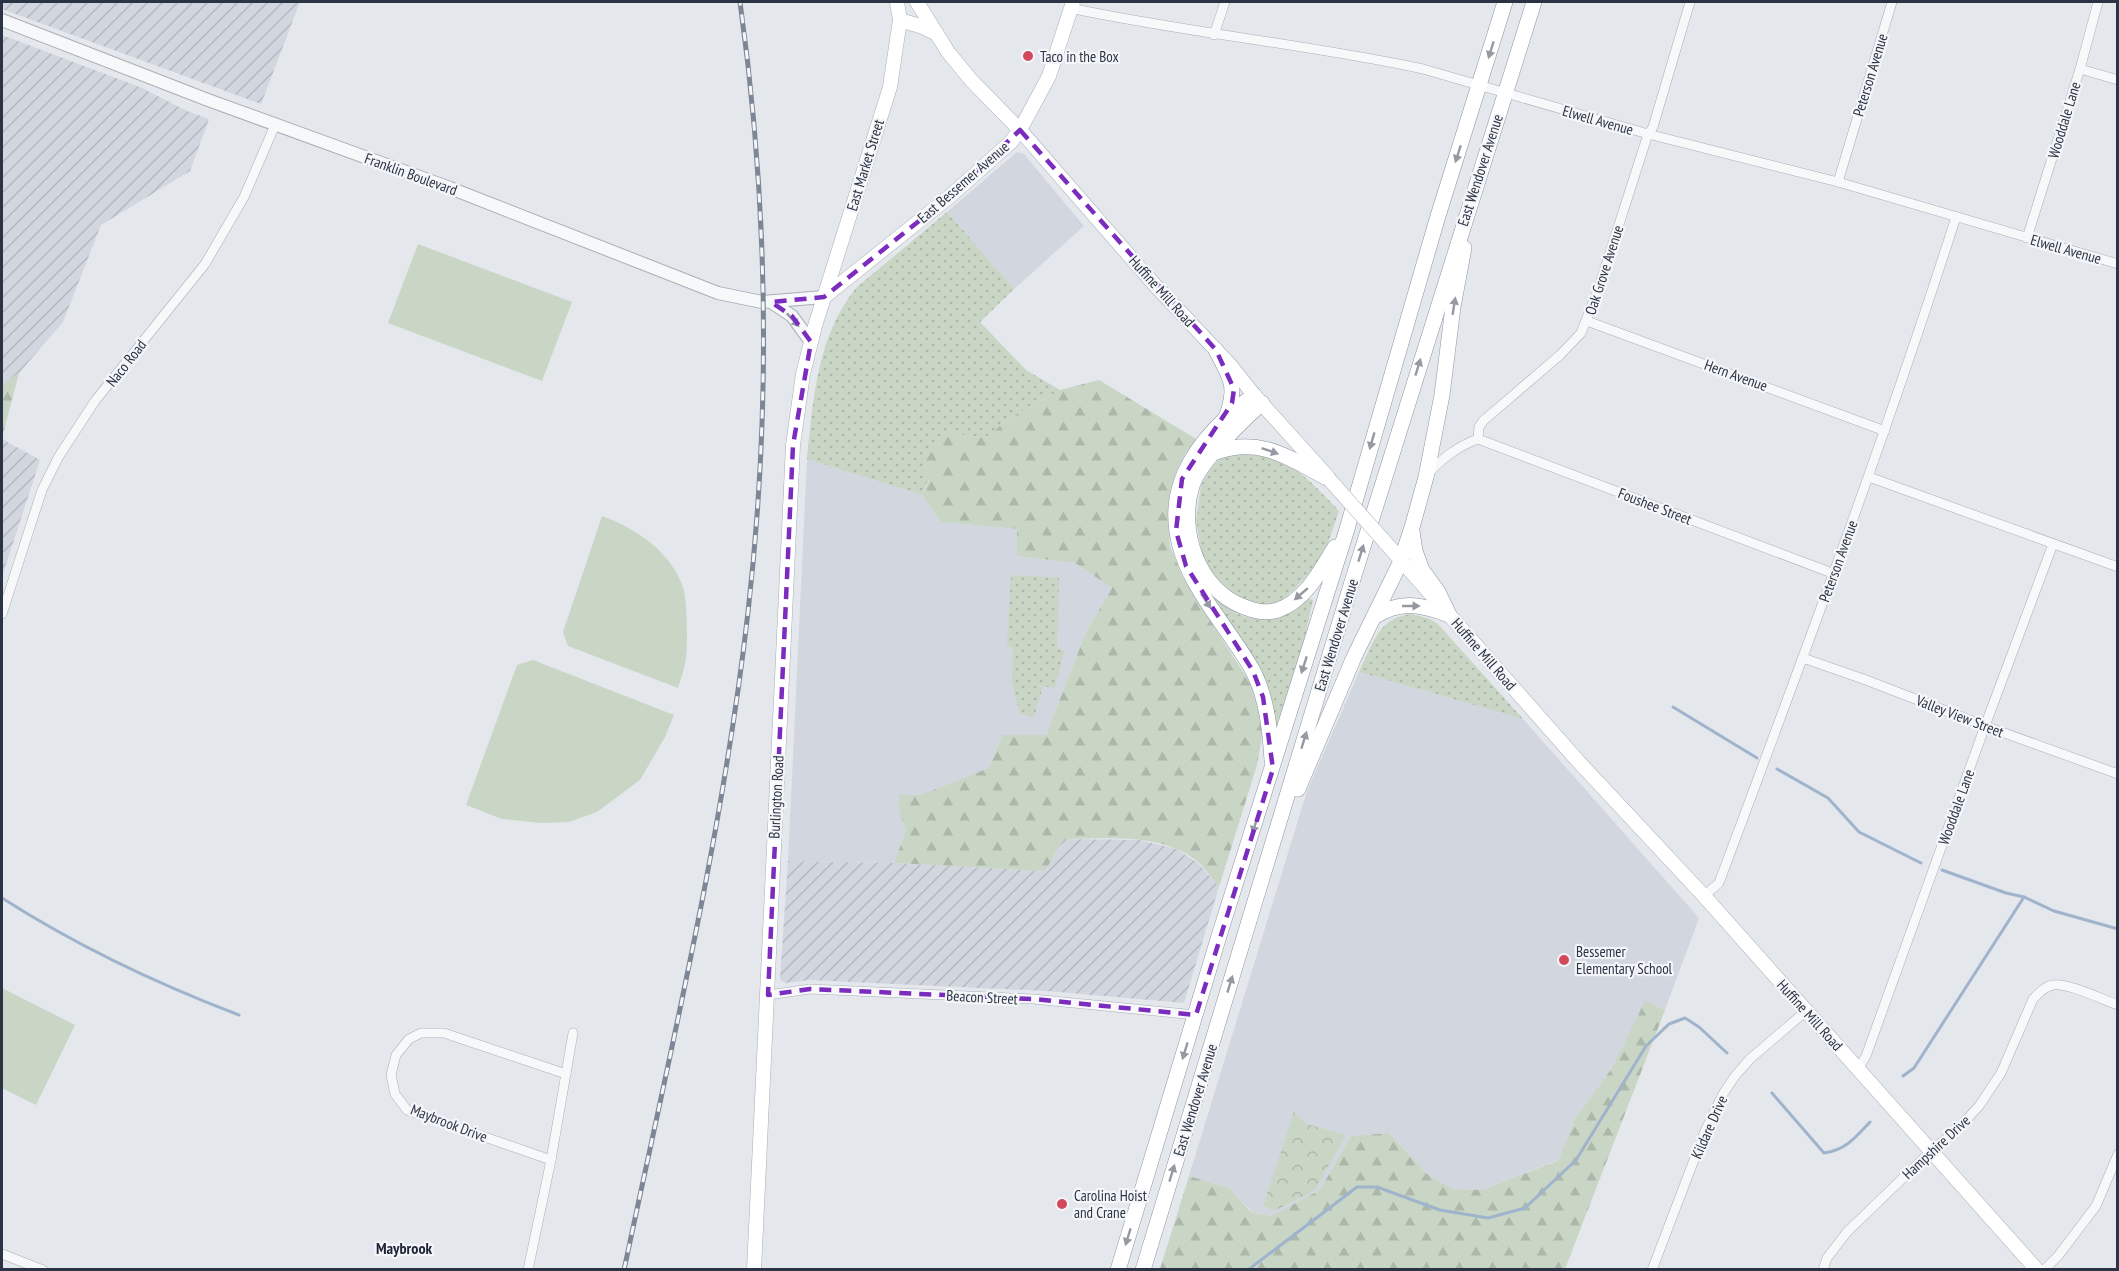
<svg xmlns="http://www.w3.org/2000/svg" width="2119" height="1271" viewBox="0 0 2119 1271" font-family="'PT Sans Narrow',sans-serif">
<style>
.built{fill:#d2d6de}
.industrial{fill:url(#industrial-furrows)}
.grass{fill:url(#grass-dots)}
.forest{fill:url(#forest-firs)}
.park{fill:url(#park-crowns)}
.pitch{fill:#c9d6c5}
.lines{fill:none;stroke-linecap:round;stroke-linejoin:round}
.stream{stroke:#9fb4cc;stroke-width:3}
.minor-casing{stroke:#a9aeb7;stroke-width:10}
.tertiary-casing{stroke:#a9aeb7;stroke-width:14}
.secondary-casing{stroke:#a9aeb7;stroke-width:15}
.trunk-casing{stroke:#8b94a3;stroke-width:16}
.minor{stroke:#f7f8fa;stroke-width:9}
.tertiary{stroke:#f7f8fa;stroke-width:12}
.secondary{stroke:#fff;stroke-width:14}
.trunk{stroke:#fff;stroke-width:15}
.rail-casing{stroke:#7d8696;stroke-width:5}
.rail{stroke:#f4f6f9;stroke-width:3;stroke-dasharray:9;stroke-linecap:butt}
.secondary-bridge-casing{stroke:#a9aeb7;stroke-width:15;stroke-linecap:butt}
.secondary-bridge{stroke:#fff;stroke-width:14}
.oneway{fill:#959aa2}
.oneway2{fill:#9196a0}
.marked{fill:none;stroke:#7b2cbf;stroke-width:4.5;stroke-dasharray:12 8;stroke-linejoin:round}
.poi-dot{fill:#d1495b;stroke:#f4f6f9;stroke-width:2}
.labels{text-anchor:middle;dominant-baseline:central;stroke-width:4.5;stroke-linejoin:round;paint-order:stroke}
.poi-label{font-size:15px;fill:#2b3445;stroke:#f4f6f9;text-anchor:start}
.street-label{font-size:15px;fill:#2b3445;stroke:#f4f6f9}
.neighbourhood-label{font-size:16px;font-weight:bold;fill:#1d2536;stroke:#f4f6f9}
</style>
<defs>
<pattern id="industrial-furrows" width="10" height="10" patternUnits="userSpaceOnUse" patternTransform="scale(1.5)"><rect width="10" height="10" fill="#d2d6de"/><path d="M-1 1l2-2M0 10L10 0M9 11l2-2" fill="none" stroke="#b4b8c0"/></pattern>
<pattern id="grass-dots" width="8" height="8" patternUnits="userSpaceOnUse" patternTransform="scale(1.5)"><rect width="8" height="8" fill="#c9d6c5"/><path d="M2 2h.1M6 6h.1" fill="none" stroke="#adb8ab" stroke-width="1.8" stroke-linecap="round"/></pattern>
<pattern id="forest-firs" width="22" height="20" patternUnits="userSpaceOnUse" patternTransform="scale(1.5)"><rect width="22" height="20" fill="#c9d6c5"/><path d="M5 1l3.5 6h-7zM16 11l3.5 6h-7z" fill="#adb8ab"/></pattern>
<pattern id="park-crowns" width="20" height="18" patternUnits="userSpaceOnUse" patternTransform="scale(1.5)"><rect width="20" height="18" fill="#c9d6c5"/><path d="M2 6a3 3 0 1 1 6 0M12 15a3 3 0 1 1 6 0" fill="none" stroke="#adb8ab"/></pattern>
</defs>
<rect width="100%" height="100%" fill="#e4e7ec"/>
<g class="built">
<polygon points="1017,152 1024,154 1084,226 1014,289 947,212"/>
<polygon points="807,459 922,495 941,522 1017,529 1017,556 1075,563 1112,588 1086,632 1046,735 1002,735 989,768 921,796 899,795 898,808 906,830 894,863 788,861"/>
<polygon points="1359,672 1523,719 1699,918 1665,1010 1645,1002 1612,1068 1575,1119 1560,1159 1482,1190 1453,1189 1427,1174 1389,1133 1351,1136 1320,1190 1271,1216 1252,1212 1229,1188 1189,1176 1307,791"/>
</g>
<g class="industrial">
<polygon points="2,2 300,2 261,104 2,9"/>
<polygon points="2,35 142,88 187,111 209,119 190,171 101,225 63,322 19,373 2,385"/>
<polygon points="2,439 40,460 2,577"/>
<polygon points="1064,839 1140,840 1176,849 1198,863 1219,887 1184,1003 1047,991 810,980 785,983 780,979 788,861 894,863 1045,871"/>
</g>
<g class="grass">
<path d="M 947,212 L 1014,289 L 980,322 L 1026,370 L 1060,390 L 1008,419 L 986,438 L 949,433 L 922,495 L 807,459 C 813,400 817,336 856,288 Z"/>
<path d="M 1242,452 C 1250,453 1261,453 1270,456 C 1298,466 1319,490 1339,511 L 1327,546 L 1311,571 L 1295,589 L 1282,600 L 1269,605 L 1244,603 L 1220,584 L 1210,569 L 1202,555 L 1196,521 L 1201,485 L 1209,471 L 1218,460 L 1229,454 Z"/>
<polygon points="1011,575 1059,578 1057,648 1064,651 1055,688 1043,686 1034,717 1020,714 1012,682 1013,649 1007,645"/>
<path d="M 1214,595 C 1252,632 1266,619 1308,598 L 1313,600 L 1304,641 L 1278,726 L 1274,725 L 1211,597 Z"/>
<path d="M 1412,614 L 1430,619 L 1438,624 L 1523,719 L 1359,672 C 1373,644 1378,617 1412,614 Z"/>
</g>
<g class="forest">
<polygon points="19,373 2,438 2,385"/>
<path d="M 1099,380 L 1196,439 L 1185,454 L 1175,474 L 1169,497 L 1168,523 L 1170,546 L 1182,576 L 1252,686 L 1259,712 L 1262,737 L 1257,765 L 1219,887 C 1212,879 1206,869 1198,862 C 1162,832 1107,839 1064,839 L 1045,871 L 894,863 L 906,830 L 898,808 L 899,795 L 921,795 L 989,768 L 1002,735 L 1046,735 L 1086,632 L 1112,588 L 1075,563 L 1017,556 L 1017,529 L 941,522 L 922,495 L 929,481 L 922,461 L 937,437 L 949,433 L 986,438 L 1008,419 L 1060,390 Z"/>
<polygon points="1645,1001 1665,1010 1565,1269 1160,1269 1189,1176 1229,1188 1251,1212 1271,1216 1320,1190 1351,1136 1389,1133 1427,1174 1453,1189 1482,1190 1559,1160 1575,1119 1612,1068"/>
</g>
<polygon class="park" points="1294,1112 1307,1124 1346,1135 1315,1190 1276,1210 1263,1206"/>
<g class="pitch">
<polygon points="418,244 572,302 542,381 388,323"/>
<path d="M 602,516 C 637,529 670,551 683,587 C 687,599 688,643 686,657 C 685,667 681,678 678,688 L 568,646 L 563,632 Z"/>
<polygon points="533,660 674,715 665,737 640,780 597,812 569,822 541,823 502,819 466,805 517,665"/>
<polygon points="2,988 75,1025 36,1105 2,1088"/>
</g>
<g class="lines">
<g class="stream">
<polyline points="1673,707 1757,758"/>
<polyline points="1777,769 1828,798 1859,832 1921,863"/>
<polyline points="1942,870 2006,893 2024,897 2054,911 2118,929"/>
<path d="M 2,898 C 77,946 155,983 239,1015"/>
<polyline points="1903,1076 1914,1068 2024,897"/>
<path d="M 1772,1093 L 1824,1153 C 1846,1150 1856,1137 1870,1122"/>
<polyline points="1248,1270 1357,1187 1377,1187 1440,1210 1488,1218 1525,1208 1576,1160 1646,1046 1669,1024 1685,1018 1699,1027 1727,1053"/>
</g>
<defs>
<g id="minor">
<path d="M 1070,8 C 1187,33 1307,44 1423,69 L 1648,134 L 1838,182 L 2118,264"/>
<polyline points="1214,35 1225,2"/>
<polyline points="2080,69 2118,80"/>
<polyline points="1838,182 1892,2"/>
<polyline points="2027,238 2080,69 2098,2"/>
<polyline points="1587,321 1885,431"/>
<polyline points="1478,439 1832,573"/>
<path d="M 1429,473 C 1441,459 1460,445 1478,439 L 1479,427 L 1483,421 L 1560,355 L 1581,333 L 1598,290 L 1648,134 L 1653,127 L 1690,2"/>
<polyline points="1869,477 2118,567"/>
<polyline points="2,614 42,490 59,456 95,401 205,264 244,197 275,125"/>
<polyline points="1803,658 1866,680 1985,726 2118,774"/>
<path d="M 1704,896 L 1719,883 C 1801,663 1884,442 1956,217"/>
<polyline points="768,995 810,989 1033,999 1196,1015"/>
<polyline points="1858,1069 1866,1056 1985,726 2053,544"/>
<polyline points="551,1160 407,1110 395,1094 391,1075 396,1055 409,1039 421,1033 444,1033 566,1074"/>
<polyline points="2,1254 43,1270"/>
<polyline points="528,1270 551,1160 573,1033"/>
<polyline points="1652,1270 1705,1131 1723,1094 1735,1076 1750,1059 1806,1011"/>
<path d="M 1823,1270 L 1827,1258 L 1847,1232 L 1932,1150 L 1956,1131 L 1979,1106 L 2001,1073 L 2033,999 C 2038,994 2045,986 2053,985 C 2069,983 2101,999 2118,1005"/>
<polyline points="2044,1270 2058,1256 2096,1206 2118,1154"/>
</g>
<g id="tertiary">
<polyline points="2,20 208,100 450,188 718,293 762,302 824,297"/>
<polyline points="771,302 792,316 811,342"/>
</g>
<g id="secondary">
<polyline points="917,2 948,52 971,80 1020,130 1153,283 1231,366 1254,395 1327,476"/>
<polyline points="900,20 923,27 937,34"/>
<polyline points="824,297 949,197 1011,142 1020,130 1049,76 1073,2"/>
<polyline points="1385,542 1577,760 1704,896 2037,1270"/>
<polyline points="754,1270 793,445 803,374 815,326 890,87 900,20 897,2"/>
</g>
<g id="trunk">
<path d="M 1216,350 C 1231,379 1238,386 1226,418"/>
<path d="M 1254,395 C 1181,449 1149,511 1202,594 C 1218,620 1238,644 1253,671 C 1267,698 1270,730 1272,760"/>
<path d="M 1262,403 C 1243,420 1199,462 1192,486 C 1178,530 1198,589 1242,606 C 1254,611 1265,614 1278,610 C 1306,600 1320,571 1335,547"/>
<path d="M 1216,452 C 1262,436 1290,459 1329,479"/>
<polyline points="1412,531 1415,551 1422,570 1438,592 1449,615"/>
<path d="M 1374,617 C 1400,600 1421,604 1449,615"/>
<polyline points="1298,789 1354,657 1401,561 1413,524 1426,477 1442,395 1453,307 1464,248"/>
<polyline points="1118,1270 1219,936 1347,529 1438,216 1505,2"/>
<polyline points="1143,1270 1352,582 1534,2"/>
</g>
</defs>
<use href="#minor" class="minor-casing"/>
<use href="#tertiary" class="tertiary-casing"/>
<use href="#secondary" class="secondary-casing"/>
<use href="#trunk" class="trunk-casing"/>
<use href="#minor" class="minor"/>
<use href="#tertiary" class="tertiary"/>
<use href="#secondary" class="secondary"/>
<use href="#trunk" class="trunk"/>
<defs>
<path id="rail" d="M 624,1270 C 670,1052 723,833 748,612 C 771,410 768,202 740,2"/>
</defs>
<use href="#rail" class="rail-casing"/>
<use href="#rail" class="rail"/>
<defs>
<polyline id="secondary-bridge" points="1329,479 1385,542"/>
</defs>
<use href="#secondary-bridge" class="secondary-bridge-casing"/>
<use href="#secondary-bridge" class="secondary-bridge"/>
</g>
<defs><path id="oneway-solid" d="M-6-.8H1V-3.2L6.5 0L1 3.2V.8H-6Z" transform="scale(1.5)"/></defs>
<g class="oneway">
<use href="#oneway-solid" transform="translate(1491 50) rotate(107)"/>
<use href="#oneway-solid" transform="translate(1458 154) rotate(108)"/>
<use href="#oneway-solid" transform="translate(1454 306) rotate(-81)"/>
<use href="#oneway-solid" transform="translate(1418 367) rotate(-73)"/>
<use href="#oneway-solid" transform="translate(1372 441) rotate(106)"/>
<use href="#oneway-solid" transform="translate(1270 451) rotate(19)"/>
<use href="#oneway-solid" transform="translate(1361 553) rotate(-73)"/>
<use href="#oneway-solid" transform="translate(1301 594) rotate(139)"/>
<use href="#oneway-solid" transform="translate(1206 601) rotate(56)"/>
<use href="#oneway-solid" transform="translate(1411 606)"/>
<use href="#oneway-solid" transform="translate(1304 665) rotate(108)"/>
<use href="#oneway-solid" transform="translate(1304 740) rotate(-73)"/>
<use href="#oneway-solid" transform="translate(1255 825) rotate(108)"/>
<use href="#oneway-solid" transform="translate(1230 984) rotate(-73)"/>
<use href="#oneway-solid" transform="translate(1185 1051) rotate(107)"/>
<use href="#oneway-solid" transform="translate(1172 1173) rotate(-73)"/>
<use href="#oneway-solid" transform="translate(1128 1237) rotate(107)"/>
</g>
<use class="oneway2" href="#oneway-solid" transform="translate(793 320) rotate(47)"/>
<path class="marked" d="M 1020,130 L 1216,350 L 1234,389 L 1232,403 L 1182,479 L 1176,531 L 1186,566 L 1253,671 L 1263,697 L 1273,769 L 1196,1015 L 1033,999 L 810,989 L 768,995 L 793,445 L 811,342 L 792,316 L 771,302 L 824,297 L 949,197 Z"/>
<g class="poi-dot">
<circle cx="1028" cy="56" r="6"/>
<circle cx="1564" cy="960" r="6"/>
<circle cx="1062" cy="1204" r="6"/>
</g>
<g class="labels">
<g class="poi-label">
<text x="1040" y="56">Taco in the Box</text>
<text x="1576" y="951">Bessemer<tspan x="1576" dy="17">Elementary School</tspan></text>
<text x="1074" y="1195">Carolina Hoist<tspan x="1074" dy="17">and Crane</tspan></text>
</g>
<g class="street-label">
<text transform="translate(1870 75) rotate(-73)">Peterson Avenue</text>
<text transform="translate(1598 120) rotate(16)">Elwell Avenue</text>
<text transform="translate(2064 120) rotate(-73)">Wooddale Lane</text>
<text transform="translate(865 165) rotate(-73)">East Market Street</text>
<text transform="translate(1480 170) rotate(-72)">East Wendover Avenue</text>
<text transform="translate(411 174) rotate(20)">Franklin Boulevard</text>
<text transform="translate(963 182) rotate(-41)">East Bessemer Avenue</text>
<text transform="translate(2066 249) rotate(16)">Elwell Avenue</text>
<text transform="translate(1604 270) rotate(-72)">Oak Grove Avenue</text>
<text transform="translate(1162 291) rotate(48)">Huffine Mill Road</text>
<text transform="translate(126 363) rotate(-52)">Naco Road</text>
<text transform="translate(1736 375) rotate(20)">Hern Avenue</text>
<text transform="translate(1655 506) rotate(21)">Foushee Street</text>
<text transform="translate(1838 561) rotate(-70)">Peterson Avenue</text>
<text transform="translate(1336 635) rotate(-73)">East Wendover Avenue</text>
<text transform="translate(1484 654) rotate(49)">Huffine Mill Road</text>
<text transform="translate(1960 716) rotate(21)">Valley View Street</text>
<text transform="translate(776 797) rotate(-87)">Burlington Road</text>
<text transform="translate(1956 807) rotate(-70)">Wooddale Lane</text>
<text transform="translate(982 997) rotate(3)">Beacon Street</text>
<text transform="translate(1810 1015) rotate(48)">Huffine Mill Road</text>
<text transform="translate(1195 1100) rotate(-73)">East Wendover Avenue</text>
<text transform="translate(449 1123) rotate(21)">Maybrook Drive</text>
<text transform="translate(1709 1127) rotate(-66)">Kildare Drive</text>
<text transform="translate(1936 1147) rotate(-43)">Hampshire Drive</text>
</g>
<g class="neighbourhood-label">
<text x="404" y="1248">Maybrook</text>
</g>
</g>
<rect width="2119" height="1271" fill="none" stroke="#2b3445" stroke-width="6"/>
</svg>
